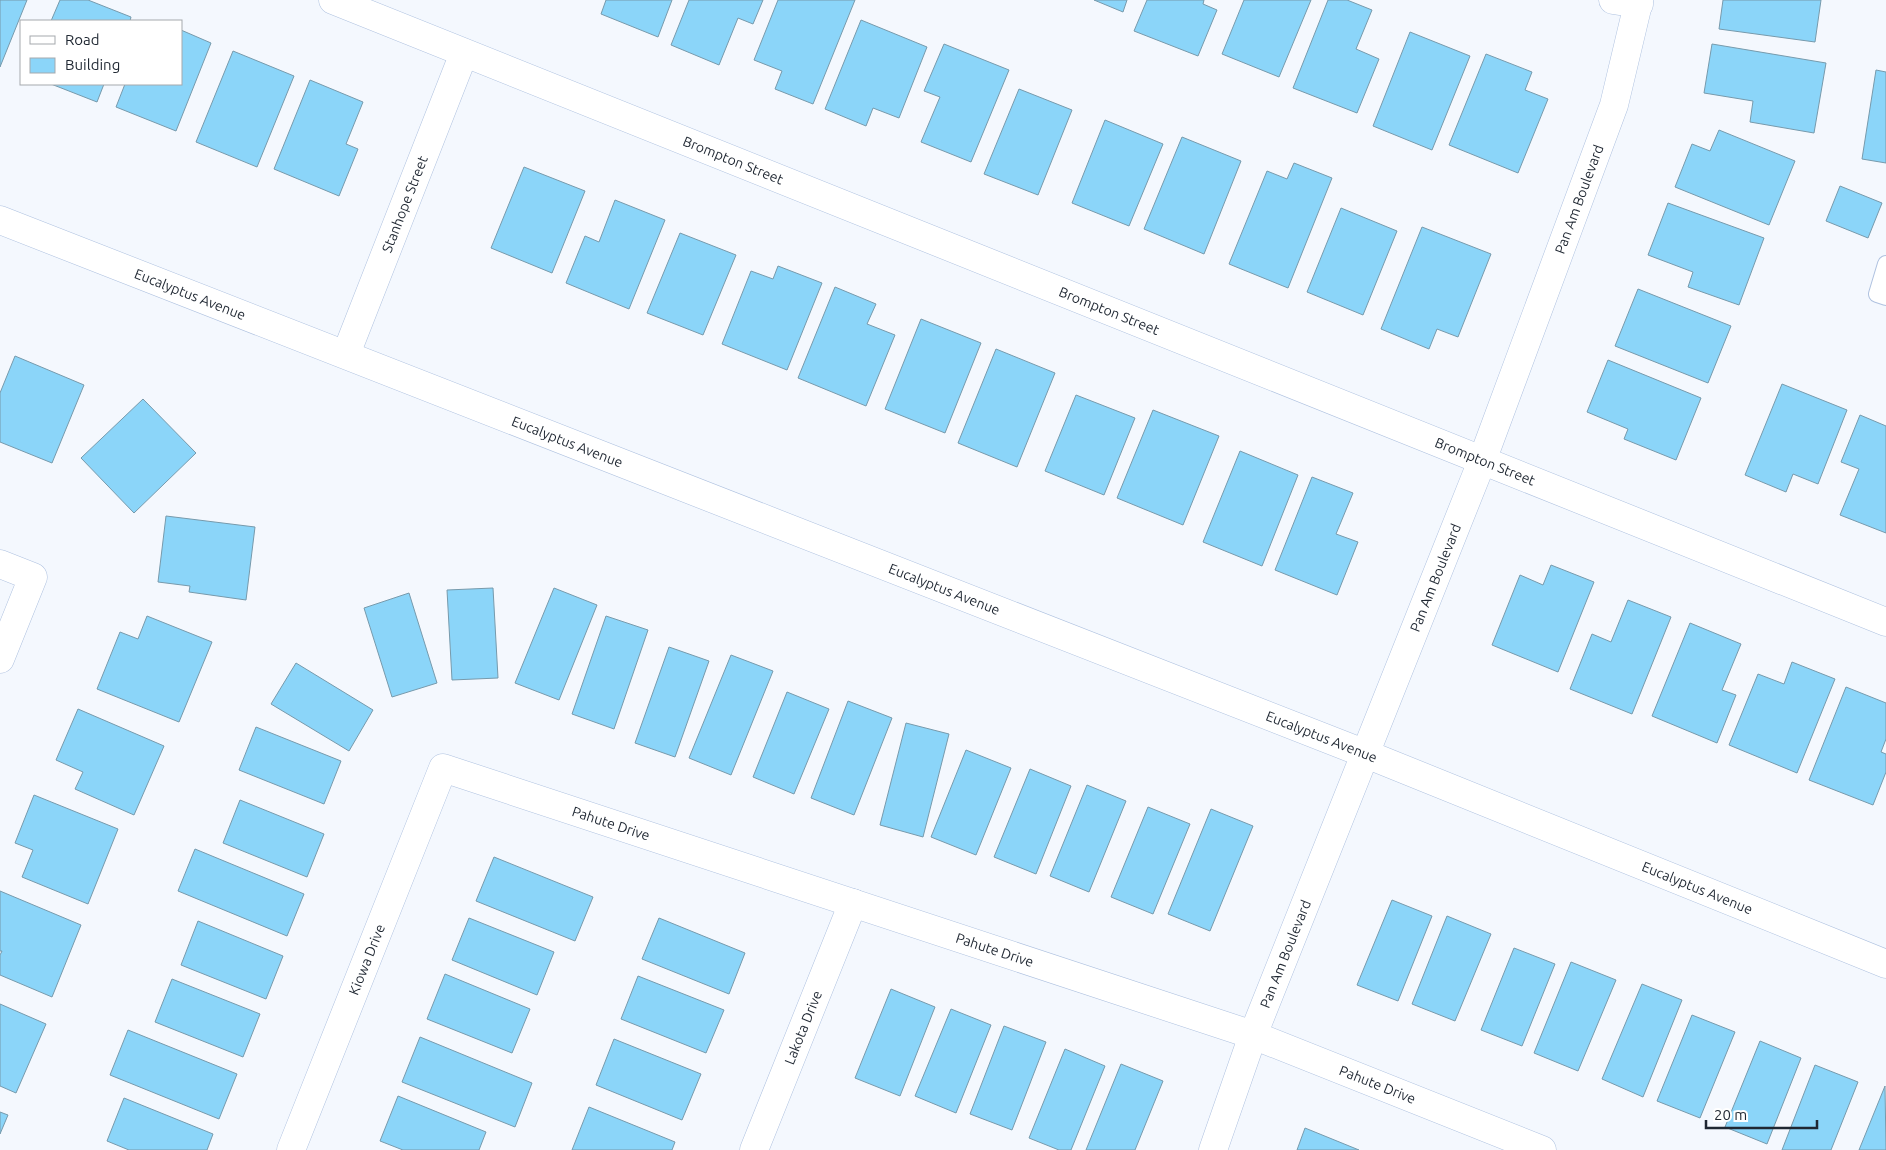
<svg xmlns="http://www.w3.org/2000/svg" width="1886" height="1150" viewBox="0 0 1886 1150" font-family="Ubuntu,sans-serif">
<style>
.building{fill:#8bd5f9;stroke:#779aac}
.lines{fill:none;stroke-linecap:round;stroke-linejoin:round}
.service-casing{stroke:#afc2e0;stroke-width:18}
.minor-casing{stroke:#afc2e0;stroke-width:29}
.tertiary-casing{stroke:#afc2e0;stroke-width:29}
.service{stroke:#fff;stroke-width:16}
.minor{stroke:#fff;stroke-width:28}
.tertiary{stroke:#fff;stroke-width:28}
.labels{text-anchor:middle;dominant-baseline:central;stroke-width:5;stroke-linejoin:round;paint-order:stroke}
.street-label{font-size:14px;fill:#1f2732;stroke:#fff}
</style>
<rect width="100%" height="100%" fill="#f4f8fe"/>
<g class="building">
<polygon points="0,0 27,0 0,67"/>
<polygon points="60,0 88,0 131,17 130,21 51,21"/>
<polygon points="606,0 672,0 658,37 601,14"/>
<polygon points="689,0 763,0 753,24 738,18 719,65 671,45"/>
<polygon points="778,0 855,0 813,104 775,89 782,71 754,60"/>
<polygon points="1094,0 1127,0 1123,12"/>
<polygon points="1147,0 1204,0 1203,4 1217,10 1198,56 1134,31"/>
<polygon points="1244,0 1311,0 1279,77 1222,54"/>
<polygon points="1328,0 1347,0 1372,10 1356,49 1379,59 1357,113 1293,88"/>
<polygon points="1723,0 1821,0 1815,42 1719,29"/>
<polygon points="861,20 927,47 899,118 873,108 866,126 825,109"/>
<polygon points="181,30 211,43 176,131 116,107 125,84 181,84"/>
<polygon points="1410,32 1470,56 1432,150 1373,126"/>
<polygon points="944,44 1009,70 971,162 921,142 940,97 924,91"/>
<polygon points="1712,44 1826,63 1814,133 1750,122 1753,101 1704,93"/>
<polygon points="233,51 294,76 257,167 196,142"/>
<polygon points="1486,54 1532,72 1525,90 1548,99 1518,173 1449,145"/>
<polygon points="1876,70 1886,72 1886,163 1862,159"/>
<polygon points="310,80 363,102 346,144 358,149 339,196 274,169"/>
<polygon points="51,84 104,84 97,102"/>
<polygon points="1019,89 1072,110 1038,195 984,174"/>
<polygon points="1105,120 1163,144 1129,226 1072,203"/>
<polygon points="1719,130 1795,161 1769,225 1675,187 1692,144 1710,151"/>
<polygon points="1182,137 1241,161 1204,254 1144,229"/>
<polygon points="1294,163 1332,178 1288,288 1229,264 1267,171 1287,179"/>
<polygon points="524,167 585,191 552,273 491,248"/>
<polygon points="1840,186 1882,203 1868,238 1826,221"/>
<polygon points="615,200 665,220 629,309 566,283 585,236 599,242"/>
<polygon points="1668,203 1764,238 1739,305 1688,287 1693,272 1648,255"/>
<polygon points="1341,208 1397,231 1363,315 1307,292"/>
<polygon points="1422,227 1491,254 1458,337 1437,329 1429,349 1381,329"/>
<polygon points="680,233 736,255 703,335 647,313"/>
<polygon points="778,266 822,283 787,370 722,344 751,271 773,279"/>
<polygon points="835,287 876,304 867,324 895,335 866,406 798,378"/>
<polygon points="1638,289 1731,326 1708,383 1615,346"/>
<polygon points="921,319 981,343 945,433 885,409"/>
<polygon points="996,349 1055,373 1017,467 958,443"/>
<polygon points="15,356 84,385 52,463 0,442 0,393"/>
<polygon points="1608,360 1701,398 1676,460 1624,439 1628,429 1587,412"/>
<polygon points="1782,384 1847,410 1818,484 1793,474 1786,492 1745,475"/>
<polygon points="1076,395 1135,418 1104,495 1045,471"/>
<polygon points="143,399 196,453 134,513 81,458"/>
<polygon points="1153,410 1219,436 1183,525 1117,498"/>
<polygon points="1860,415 1886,426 1886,533 1840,515 1859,469 1841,462"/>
<polygon points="1240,451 1298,475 1262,566 1203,542"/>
<polygon points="1312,477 1353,493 1336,534 1358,542 1337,595 1275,570"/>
<polygon points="166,516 255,527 246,600 189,592 190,586 158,582"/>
<polygon points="1551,565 1594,582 1558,672 1492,645 1520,575 1543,585"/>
<polygon points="493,588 498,678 452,680 447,590"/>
<polygon points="554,588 597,605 559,700 515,683"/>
<polygon points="409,593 437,683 392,697 364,608"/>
<polygon points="1628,600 1671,617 1632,714 1570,689 1592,634 1611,642"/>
<polygon points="147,616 212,642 179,722 97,689 120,632 138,639"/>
<polygon points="606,616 648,630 614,729 572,714"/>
<polygon points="1690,623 1741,644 1722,690 1736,695 1717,743 1652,716"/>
<polygon points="669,647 709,661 675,757 635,743"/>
<polygon points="731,655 773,671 731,775 689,758"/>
<polygon points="1792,662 1835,679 1797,773 1729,745 1758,674 1784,684"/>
<polygon points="296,663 373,710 349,751 271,704"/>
<polygon points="1846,687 1886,703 1886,739 1881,752 1886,754 1886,772 1873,805 1809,780"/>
<polygon points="787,692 829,709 794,794 753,777"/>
<polygon points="848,701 892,718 854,815 811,798"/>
<polygon points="78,709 164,746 134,815 75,789 83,772 56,760"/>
<polygon points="906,723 949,734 923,837 880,825"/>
<polygon points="256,727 341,761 324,804 239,770"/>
<polygon points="966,750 1011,768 976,855 931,837"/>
<polygon points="1030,769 1071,786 1036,874 994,857"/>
<polygon points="1087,785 1126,801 1089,892 1050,876"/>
<polygon points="34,795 118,829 88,904 22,877 33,850 15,843"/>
<polygon points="240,800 324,834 307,877 223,843"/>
<polygon points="1148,807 1190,824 1153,914 1111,897"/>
<polygon points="1211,809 1253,826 1210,931 1168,914"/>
<polygon points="195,849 304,894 287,936 178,891"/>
<polygon points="494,857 593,897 575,941 476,901"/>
<polygon points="0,891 81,925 52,997 0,975 0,955 2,951 0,951"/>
<polygon points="1392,900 1432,916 1398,1001 1357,985"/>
<polygon points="1447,916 1491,934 1455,1021 1412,1004"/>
<polygon points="469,918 554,952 537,995 452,960"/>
<polygon points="659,918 745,953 729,994 642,959"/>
<polygon points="198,921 283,956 266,999 181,965"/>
<polygon points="1514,948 1555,964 1522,1046 1481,1030"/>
<polygon points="1571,962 1616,980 1578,1071 1534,1053"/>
<polygon points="445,974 530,1009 512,1053 427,1019"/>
<polygon points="638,976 724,1010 706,1053 621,1019"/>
<polygon points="172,979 260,1014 243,1057 155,1022"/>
<polygon points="1642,984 1682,1000 1643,1097 1602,1079"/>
<polygon points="891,989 935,1007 900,1096 855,1078"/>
<polygon points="0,1004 46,1024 16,1093 0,1086"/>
<polygon points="951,1009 991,1025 956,1113 915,1096"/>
<polygon points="1692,1015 1735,1032 1700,1118 1657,1101"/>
<polygon points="1004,1026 1046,1042 1012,1130 970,1114"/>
<polygon points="128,1030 237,1074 219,1119 110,1075"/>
<polygon points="420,1037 532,1083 515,1127 402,1082"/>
<polygon points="614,1039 701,1074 682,1120 596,1085"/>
<polygon points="1760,1041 1801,1058 1767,1144 1725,1127"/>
<polygon points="1065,1049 1105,1066 1071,1150 1059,1150 1029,1138"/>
<polygon points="1121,1064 1163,1081 1135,1150 1086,1150"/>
<polygon points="1815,1065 1858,1082 1831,1150 1782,1150"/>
<polygon points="1885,1086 1886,1150 1859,1150"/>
<polygon points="398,1096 486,1132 479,1150 403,1150 380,1141"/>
<polygon points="124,1098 213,1134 207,1150 129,1150 107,1141"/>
<polygon points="589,1107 675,1142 672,1150 572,1150"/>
<polygon points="0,1112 8,1115 0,1134"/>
<polygon points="1305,1128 1359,1150 1297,1150"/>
</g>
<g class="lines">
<defs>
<polyline id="service" points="1886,264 1877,294 1886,297"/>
<g id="minor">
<path id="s1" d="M 333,0 L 1886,622"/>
<polyline points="1613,0 1639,4"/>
<path id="s2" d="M 346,354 L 464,53"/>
<polyline points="0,564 33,577 0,659"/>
<path id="s3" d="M 291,1150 L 443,768 L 1253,1035 L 1542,1150"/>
<path id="s4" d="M 754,1150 L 853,903"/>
<path id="s5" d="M 1213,1150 L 1253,1035 L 1482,461 L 1614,105 L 1639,0"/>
</g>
<g id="tertiary">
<path id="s6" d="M 0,220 L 1366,754 L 1886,964"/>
</g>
</defs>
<use href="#service" class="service-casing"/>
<use href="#minor" class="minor-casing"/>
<use href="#tertiary" class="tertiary-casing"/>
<use href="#service" class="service"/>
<use href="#minor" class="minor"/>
<use href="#tertiary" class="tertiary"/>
</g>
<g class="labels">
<g class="street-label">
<text stroke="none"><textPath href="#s1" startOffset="431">Brompton Street</textPath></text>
<text stroke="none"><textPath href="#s5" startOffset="1019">Pan Am Boulevard</textPath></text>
<text stroke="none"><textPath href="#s2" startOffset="161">Stanhope Street</textPath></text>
<text stroke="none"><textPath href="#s6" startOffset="204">Eucalyptus Avenue</textPath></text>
<text stroke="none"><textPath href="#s1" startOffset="836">Brompton Street</textPath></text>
<text stroke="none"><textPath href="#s6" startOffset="609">Eucalyptus Avenue</textPath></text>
<text stroke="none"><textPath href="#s1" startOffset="1241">Brompton Street</textPath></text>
<text stroke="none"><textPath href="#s5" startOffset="614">Pan Am Boulevard</textPath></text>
<text stroke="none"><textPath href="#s6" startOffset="1014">Eucalyptus Avenue</textPath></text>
<text stroke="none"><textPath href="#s6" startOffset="1419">Eucalyptus Avenue</textPath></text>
<text stroke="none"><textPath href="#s3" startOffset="588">Pahute Drive</textPath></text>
<text stroke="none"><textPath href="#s6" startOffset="1824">Eucalyptus Avenue</textPath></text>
<text stroke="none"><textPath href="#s3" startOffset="992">Pahute Drive</textPath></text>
<text stroke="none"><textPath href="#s5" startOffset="209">Pan Am Boulevard</textPath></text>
<text stroke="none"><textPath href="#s3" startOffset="205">Kiowa Drive</textPath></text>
<text stroke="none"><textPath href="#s4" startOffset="132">Lakota Drive</textPath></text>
<text stroke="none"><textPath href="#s3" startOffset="1398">Pahute Drive</textPath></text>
</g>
</g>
<rect x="20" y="20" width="162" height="65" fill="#ffffff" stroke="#a5a9ad"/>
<rect x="30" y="36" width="25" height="8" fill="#ffffff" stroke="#a5a9ad"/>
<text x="65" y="45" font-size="15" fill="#1f2732">Road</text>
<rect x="30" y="58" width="25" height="15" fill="#8bd5f9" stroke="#a5a9ad"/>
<text x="65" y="70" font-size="15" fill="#1f2732">Building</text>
<path d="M1706 1120v8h111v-8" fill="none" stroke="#1f2732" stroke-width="2.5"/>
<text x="1714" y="1120" font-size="15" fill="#1f2732" stroke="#ffffff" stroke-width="4" paint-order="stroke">20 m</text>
</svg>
